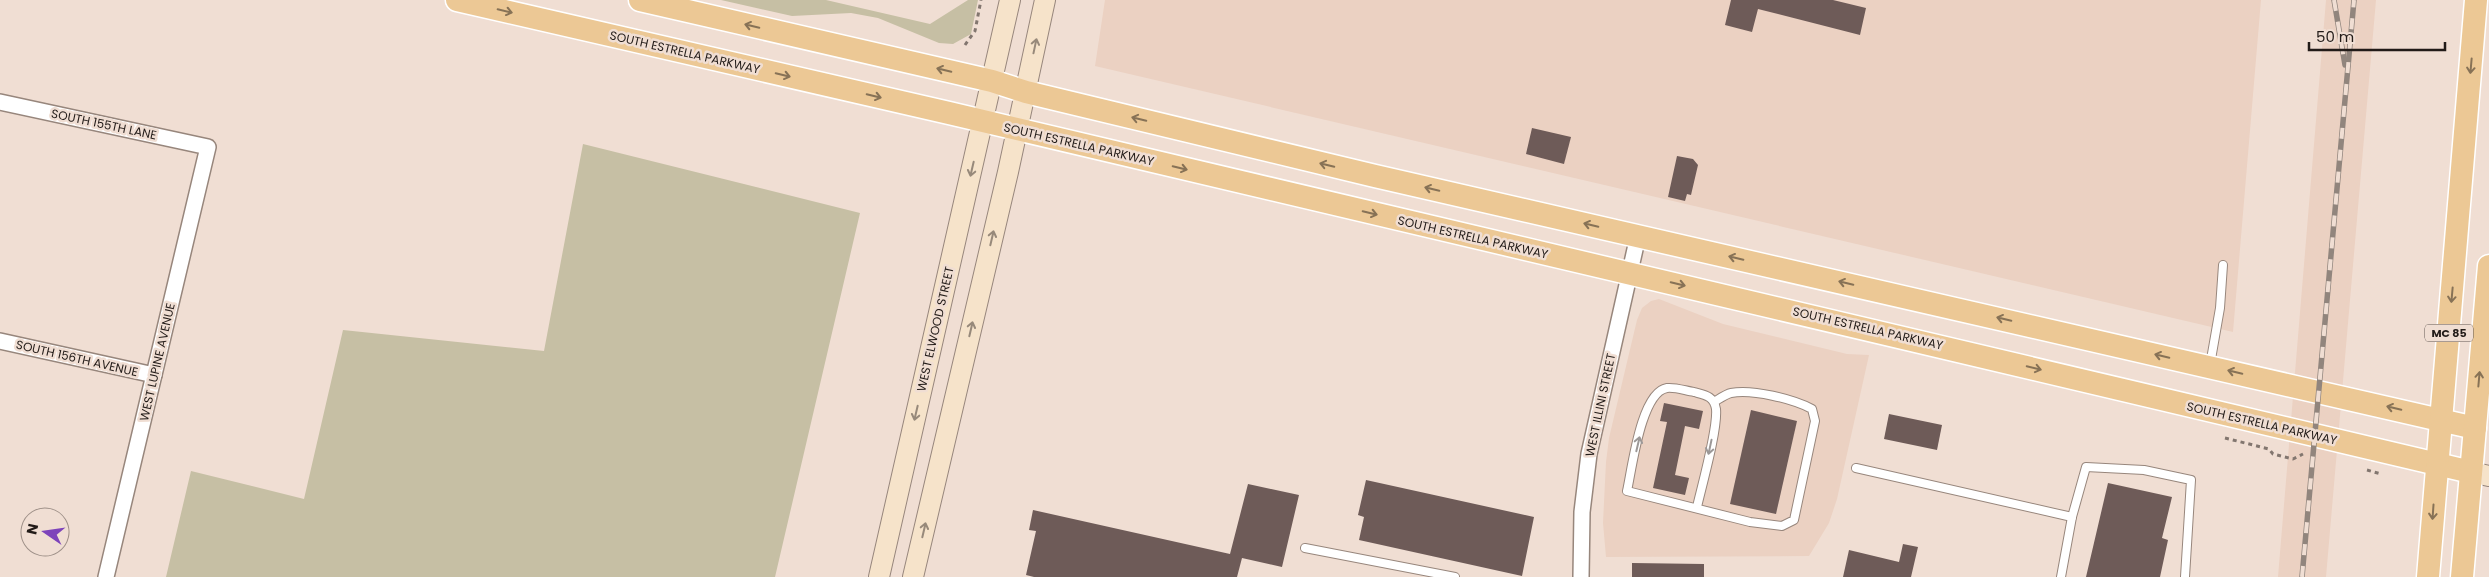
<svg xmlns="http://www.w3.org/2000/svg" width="2489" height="577" viewBox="0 0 2489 577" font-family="Poppins,sans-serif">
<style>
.built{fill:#ebd1c2}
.green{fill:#c6bfa4}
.building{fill:#6e5b58}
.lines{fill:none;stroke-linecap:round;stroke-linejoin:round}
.service-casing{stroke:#97867c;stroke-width:10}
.minor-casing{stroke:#97867c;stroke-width:18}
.secondary-casing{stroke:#97867c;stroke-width:22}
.primary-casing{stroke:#fff;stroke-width:25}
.path{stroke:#82766f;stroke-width:3;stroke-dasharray:4 4;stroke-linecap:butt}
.service{stroke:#fff;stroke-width:8}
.minor{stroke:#fff;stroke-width:15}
.secondary{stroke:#f6e3ca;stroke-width:20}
.primary{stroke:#ecc895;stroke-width:22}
.rail-casing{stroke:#91857d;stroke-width:5.5}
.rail{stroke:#f0ded3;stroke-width:4;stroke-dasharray:11;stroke-linecap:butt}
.oneway{stroke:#877256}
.oneway2{stroke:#97897a}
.oneway3{stroke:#9c9897}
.labels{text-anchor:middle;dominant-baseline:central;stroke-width:5;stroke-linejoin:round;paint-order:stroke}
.shield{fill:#f0ded3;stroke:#605650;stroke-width:1}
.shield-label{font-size:11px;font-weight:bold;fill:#221b18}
.street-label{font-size:12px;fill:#221b18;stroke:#f0ded3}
</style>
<rect width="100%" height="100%" fill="#f0ded3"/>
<g class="built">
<polygon points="1105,0 2261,0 2233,332 1095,66"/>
<polygon points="2326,0 2376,0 2326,577 2278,577"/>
<polygon points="1659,299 1723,324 1847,354 1869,355 1837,499 1829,523 1809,556 1606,557 1603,523 1606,462 1609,438 1637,320 1642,308 1651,301"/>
</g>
<g class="green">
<polygon points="721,0 826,0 930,24 968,0 978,0 971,34 953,44 939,43 878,18 851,13 792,16"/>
<polygon points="583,144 860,213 775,577 166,577 191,471 304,499 343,330 544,351"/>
</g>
<g class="building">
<polygon points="1731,0 1833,0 1866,8 1860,35 1758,9 1752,32 1725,25"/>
<polygon points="1532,128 1571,137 1564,164 1526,154"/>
<polygon points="1677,156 1693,159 1698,165 1691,195 1687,194 1685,201 1668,197"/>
<polygon points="1664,403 1703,411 1699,429 1685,426 1675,475 1689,478 1685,495 1653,488 1667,422 1660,421"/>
<polygon points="1751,410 1797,421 1776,514 1730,504"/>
<polygon points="1889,414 1942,425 1937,450 1884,439"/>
<polygon points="1366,480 1534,517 1522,576 1359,540 1364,517 1358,515"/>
<polygon points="2108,483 2172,497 2162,538 2168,540 2160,577 2086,577"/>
<polygon points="1248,484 1299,495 1282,567 1242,558 1237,577 1034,577 1026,575 1036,531 1029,530 1033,510 1230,554"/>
<polygon points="1903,544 1918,547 1911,577 1843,577 1849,550 1899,562"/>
<polygon points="1632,563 1704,564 1704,577 1632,577"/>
</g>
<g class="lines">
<defs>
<g id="service">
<polyline points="2210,365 2220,308 2223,265"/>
<polyline points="1856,468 2072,517"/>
<path d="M 1697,507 C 1702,485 1718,429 1716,409 C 1714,396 1705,395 1694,392 C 1686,391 1676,387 1667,388 C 1641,392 1632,469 1627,491 L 1750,522 L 1782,526 L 1794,520 L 1815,421 L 1812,409 C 1793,399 1753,389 1731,393 C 1726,394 1719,399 1714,402"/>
<polyline points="1305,548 1455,577"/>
<polyline points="2061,577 2072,517 2086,467 2144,470 2191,480 2185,577"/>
</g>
<g id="minor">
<polyline points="0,102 208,147 106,577"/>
<polyline points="0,341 154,375"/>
<polyline points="1581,577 1582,512 1589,454 1638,236"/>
</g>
<g id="secondary">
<polyline points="2471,472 2489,476"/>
<polyline points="879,577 1010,0"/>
<polyline points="913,577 1008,172 1045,0"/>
</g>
<g id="primary">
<polyline points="457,0 949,113 2471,472"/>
<polyline points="640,0 992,81 1026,92 1375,176 2475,428"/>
<polyline points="2428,577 2476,0"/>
<polyline points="2462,577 2489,266"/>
</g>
</defs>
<use href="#service" class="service-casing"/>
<use href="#minor" class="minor-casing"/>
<use href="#secondary" class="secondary-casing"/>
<use href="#primary" class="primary-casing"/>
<g class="path">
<polyline points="965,45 975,31 981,0"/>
<polyline points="2225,438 2269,449 2273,454 2293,459 2303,454"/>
<polyline points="2367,470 2381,474"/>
</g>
<use href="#service" class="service"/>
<use href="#minor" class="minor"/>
<use href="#secondary" class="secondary"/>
<use href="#primary" class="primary"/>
<defs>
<g id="rail">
<polyline points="2334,0 2345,65"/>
<polyline points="2302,577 2354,0"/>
</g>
</defs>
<use href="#rail" class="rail-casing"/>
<use href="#rail" class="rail"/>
</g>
<defs><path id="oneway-shaft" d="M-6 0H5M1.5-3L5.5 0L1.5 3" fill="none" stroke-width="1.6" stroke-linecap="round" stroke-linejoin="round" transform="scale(1.25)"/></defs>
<g class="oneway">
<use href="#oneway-shaft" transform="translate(505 11) rotate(13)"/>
<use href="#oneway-shaft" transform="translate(752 26) rotate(-167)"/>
<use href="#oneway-shaft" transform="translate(2471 66) rotate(95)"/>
<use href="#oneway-shaft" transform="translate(944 70) rotate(-167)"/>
<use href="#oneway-shaft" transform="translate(783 75) rotate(13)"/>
<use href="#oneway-shaft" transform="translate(874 96) rotate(13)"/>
<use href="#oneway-shaft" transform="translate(1139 119) rotate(-166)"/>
<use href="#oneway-shaft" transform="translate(1327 165) rotate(-166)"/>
<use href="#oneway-shaft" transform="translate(1180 168) rotate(13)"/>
<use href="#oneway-shaft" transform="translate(1432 189) rotate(-167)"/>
<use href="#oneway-shaft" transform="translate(1370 213) rotate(13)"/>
<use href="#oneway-shaft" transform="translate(1591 225) rotate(-167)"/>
<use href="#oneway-shaft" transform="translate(1736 258) rotate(-167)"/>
<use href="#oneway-shaft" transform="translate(1846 283) rotate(-167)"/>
<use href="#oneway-shaft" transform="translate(1678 284) rotate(13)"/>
<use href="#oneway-shaft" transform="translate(2452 295) rotate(95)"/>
<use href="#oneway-shaft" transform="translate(2004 319) rotate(-167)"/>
<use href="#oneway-shaft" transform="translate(2162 356) rotate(-167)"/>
<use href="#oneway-shaft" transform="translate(2034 368) rotate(14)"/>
<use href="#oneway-shaft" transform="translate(2235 372) rotate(-167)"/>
<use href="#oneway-shaft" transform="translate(2479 379) rotate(-85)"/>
<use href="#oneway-shaft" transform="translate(2394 408) rotate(-167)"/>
<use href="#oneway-shaft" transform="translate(2433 512) rotate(94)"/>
</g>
<g class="oneway2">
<use href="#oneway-shaft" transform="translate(1035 46) rotate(-78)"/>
<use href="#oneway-shaft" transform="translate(972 169) rotate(103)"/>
<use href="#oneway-shaft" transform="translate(992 238) rotate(-77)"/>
<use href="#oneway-shaft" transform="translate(971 329) rotate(-77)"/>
<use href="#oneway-shaft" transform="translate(916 413) rotate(103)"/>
<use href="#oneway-shaft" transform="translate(924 530) rotate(-77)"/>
</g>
<g class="oneway3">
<use href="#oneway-shaft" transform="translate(1638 444) rotate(-77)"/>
<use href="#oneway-shaft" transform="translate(1710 447) rotate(102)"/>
</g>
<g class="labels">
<rect class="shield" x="2425" y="324.5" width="48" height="17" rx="4"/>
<g class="shield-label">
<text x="2449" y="333">MC 85</text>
</g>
<g class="street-label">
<text transform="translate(685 52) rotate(13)">SOUTH ESTRELLA PARKWAY</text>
<text transform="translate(104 124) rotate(12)">SOUTH 155TH LANE</text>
<text transform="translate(1079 144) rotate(13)">SOUTH ESTRELLA PARKWAY</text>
<text transform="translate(1473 237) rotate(13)">SOUTH ESTRELLA PARKWAY</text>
<text transform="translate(1868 328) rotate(13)">SOUTH ESTRELLA PARKWAY</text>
<text transform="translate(935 329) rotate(-77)">WEST ELWOOD STREET</text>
<text transform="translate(77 358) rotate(13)">SOUTH 156TH AVENUE</text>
<text transform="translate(157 362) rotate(-77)">WEST LUPINE AVENUE</text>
<text transform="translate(1600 405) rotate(-78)">WEST ILLINI STREET</text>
<text transform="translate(2262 423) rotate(13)">SOUTH ESTRELLA PARKWAY</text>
</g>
</g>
<g transform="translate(45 532) rotate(283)"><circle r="24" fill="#f0ded3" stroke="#9e9088"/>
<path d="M0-4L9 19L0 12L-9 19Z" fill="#7d43ba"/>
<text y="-8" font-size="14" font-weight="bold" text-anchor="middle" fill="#221b18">N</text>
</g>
<path d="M2309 42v8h136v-8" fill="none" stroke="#221b18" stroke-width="2.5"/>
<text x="2316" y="42" font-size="15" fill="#221b18" stroke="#f0ded3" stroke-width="4" paint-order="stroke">50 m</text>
</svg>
